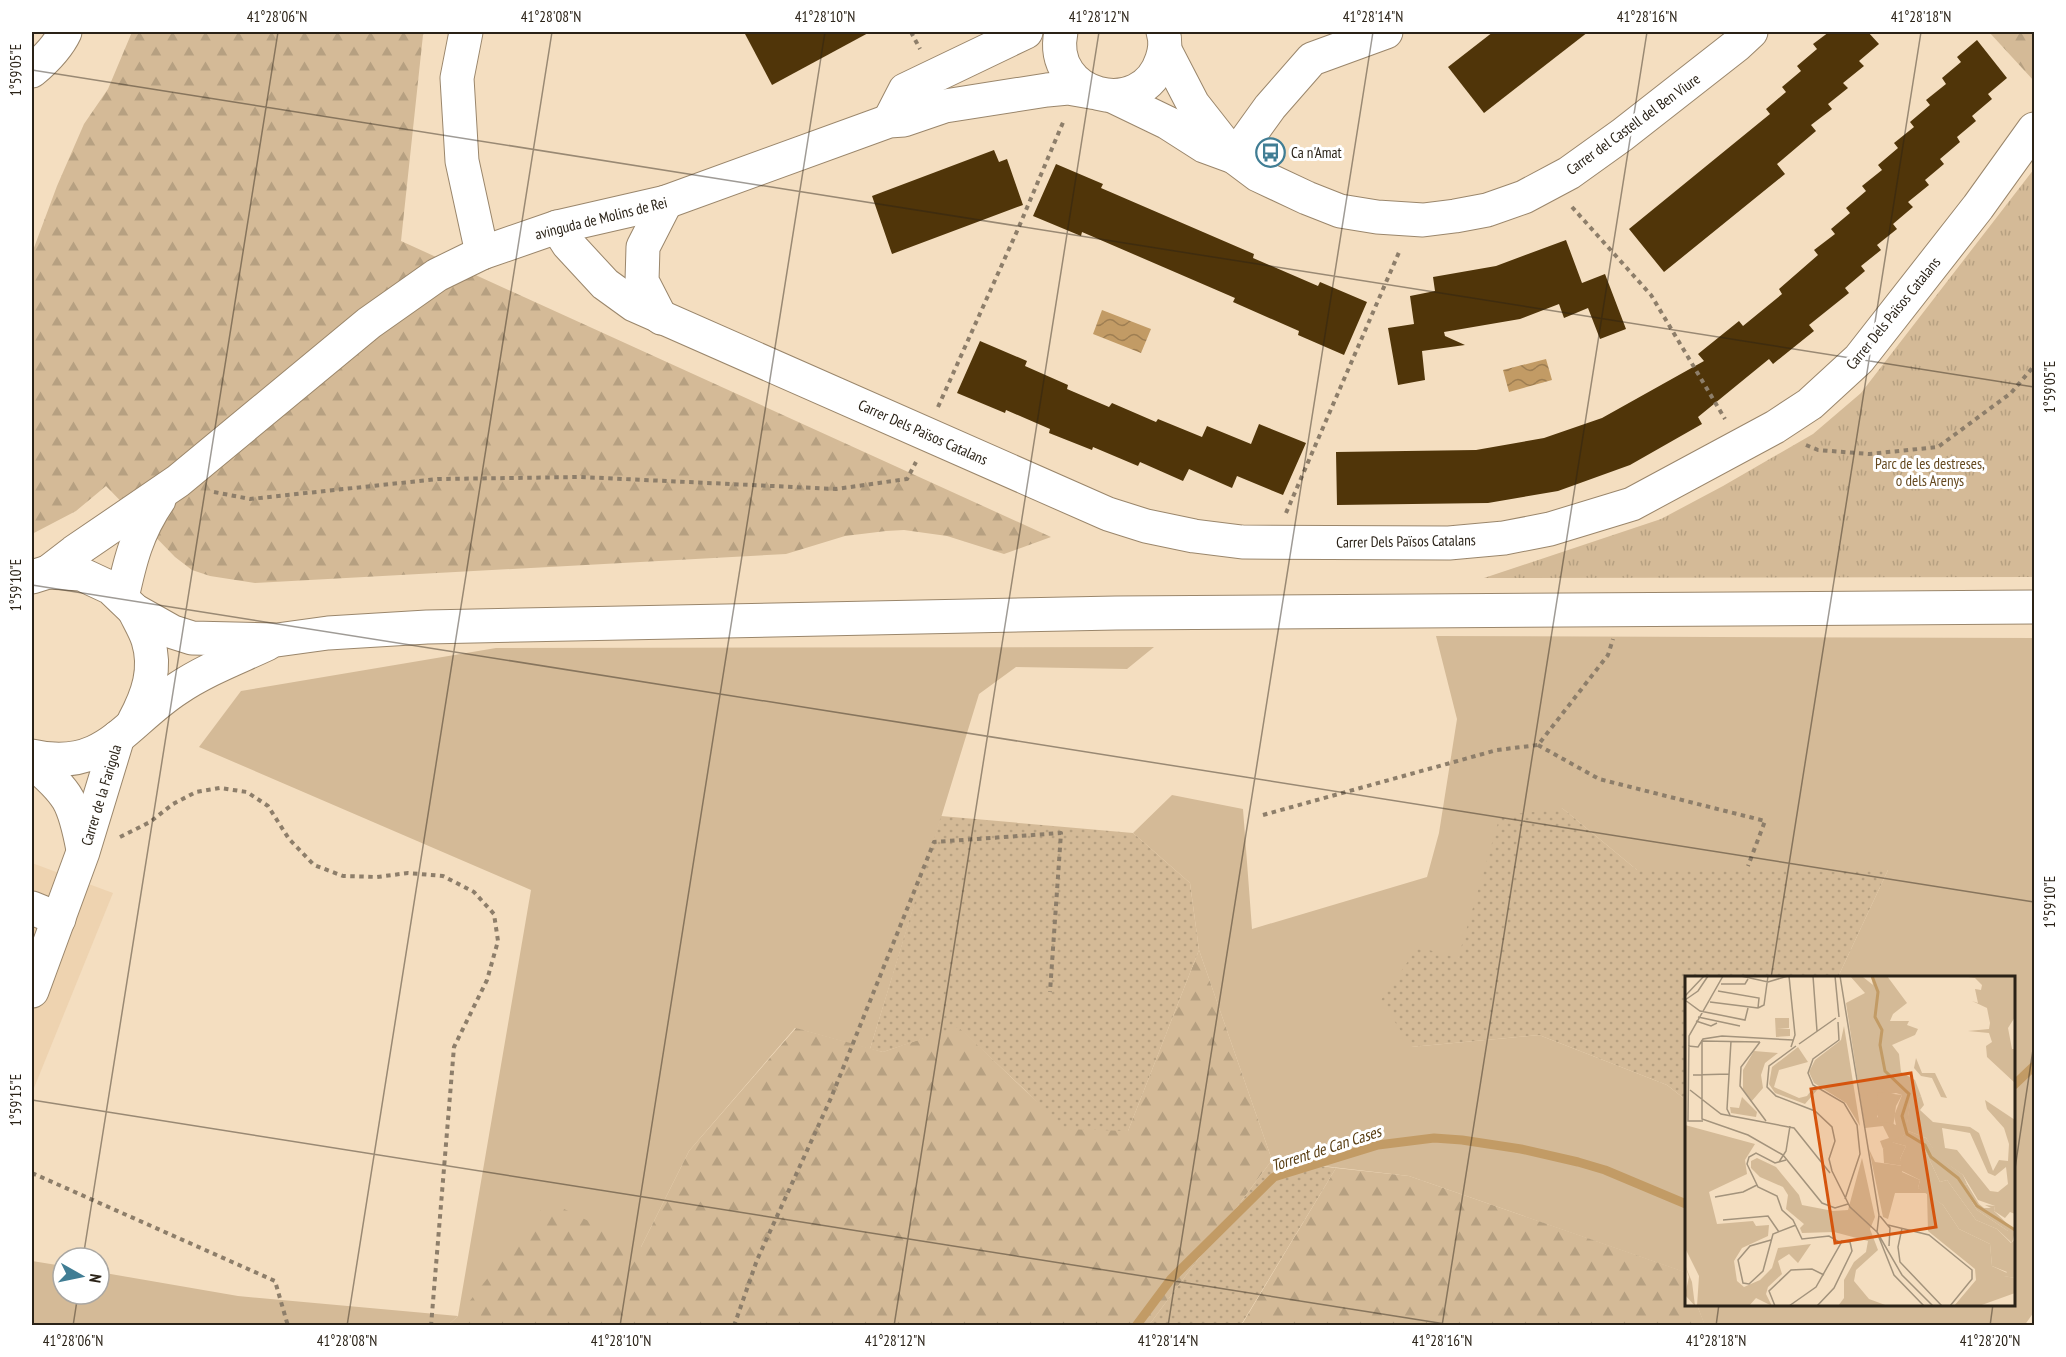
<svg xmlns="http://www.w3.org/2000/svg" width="2066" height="1357" viewBox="0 0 2066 1357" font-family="'PT Sans Narrow',sans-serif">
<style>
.built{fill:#eed3b0}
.grass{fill:#d4ba97}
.forest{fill:url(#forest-firs)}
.park{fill:url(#park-tufts)}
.garden{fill:url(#garden-dots)}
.water{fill:url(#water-waves)}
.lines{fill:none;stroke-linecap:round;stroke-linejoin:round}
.stream{stroke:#c29b65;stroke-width:9}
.building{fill:#503509}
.minor-casing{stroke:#9a866b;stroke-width:35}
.path{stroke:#8d7e6a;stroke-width:4;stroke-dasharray:4.5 4.5;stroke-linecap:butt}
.minor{stroke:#fff;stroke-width:33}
.ticks{fill:none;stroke:#2a2217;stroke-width:1.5;stroke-opacity:0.45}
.labels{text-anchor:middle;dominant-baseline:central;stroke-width:6;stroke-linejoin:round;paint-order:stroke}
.street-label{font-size:15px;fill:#2a2217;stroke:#fff}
.poi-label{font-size:15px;fill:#2a2217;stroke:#fff;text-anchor:start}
.park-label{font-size:15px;fill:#654920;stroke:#fff}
.water-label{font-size:16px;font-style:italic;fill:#583d12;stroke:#fff}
.inset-river{fill:none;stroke:#c29b65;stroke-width:3}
.inset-road{fill:none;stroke:#a3937c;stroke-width:1.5}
.view{fill:#d5540d;fill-opacity:0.15;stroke:#d5540d;stroke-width:3}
.inset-edge{fill:none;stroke:#2a2217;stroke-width:3}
.neatline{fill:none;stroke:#2a2217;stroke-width:2}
.ticks-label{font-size:15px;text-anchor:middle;fill:#2a2217}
</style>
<defs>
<pattern id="forest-firs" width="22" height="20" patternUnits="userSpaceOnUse" patternTransform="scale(1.5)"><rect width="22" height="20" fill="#d4ba97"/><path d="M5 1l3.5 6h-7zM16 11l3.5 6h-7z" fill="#b6a081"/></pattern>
<pattern id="park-tufts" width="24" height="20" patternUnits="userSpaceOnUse" patternTransform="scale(1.5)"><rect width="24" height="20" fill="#d4ba97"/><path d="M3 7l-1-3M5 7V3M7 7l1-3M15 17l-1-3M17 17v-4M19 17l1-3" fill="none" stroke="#b6a081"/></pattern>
<pattern id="garden-dots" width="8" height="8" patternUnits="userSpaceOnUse" patternTransform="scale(1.5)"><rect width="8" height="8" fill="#d4ba97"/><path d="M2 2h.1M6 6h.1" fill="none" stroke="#b6a081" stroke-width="1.8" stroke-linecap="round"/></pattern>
<pattern id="water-waves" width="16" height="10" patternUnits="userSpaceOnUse" patternTransform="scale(1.5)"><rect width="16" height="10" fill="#c29b65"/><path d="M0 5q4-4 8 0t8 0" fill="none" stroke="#9e7e52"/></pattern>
</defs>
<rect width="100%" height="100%" fill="#f4dec0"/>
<polygon class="built" points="32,863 113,893 32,1093"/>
<g class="grass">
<polygon points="1436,636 2034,638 2034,1312 2024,1326 1705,1326 1697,1305 2014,1304 2014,978 1838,977 1888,870 1637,870 1562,808 1458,958 1411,1047 1539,1035 1667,1085 1686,1100 1686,1277 1684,1272 1409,1176 1272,1160 1199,950 1190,883 1133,833 1172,795 1243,809 1252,929 1427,877 1439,833 1457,719"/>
<polygon points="1154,647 1127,669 1016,667 979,694 870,1049 795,1028 689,1151 641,1247 458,1316 447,1326 32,1325 32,1261 63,1266 63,1294 99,1294 99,1272 238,1296 458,1316 531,890 199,747 241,691 496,648"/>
</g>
<g class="forest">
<polygon points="132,32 425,32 423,35 401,241 1051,537 1004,554 947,536 904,530 886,531 845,536 786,554 255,583 210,576 192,570 175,557 106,486 76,511 32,534 32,253 57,186 84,124 108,89"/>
<polygon points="1989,32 2034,32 2034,81"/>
<polygon points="1199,950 1272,1160 1149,1325 447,1326 458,1316 548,1201 641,1247 689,1151 796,1028 883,1052 958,1026 1037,1102 1128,1131"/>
<polygon points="1336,1168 1409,1176 1685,1272 1686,1277 1686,1304 1697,1305 1705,1325 1241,1326"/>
</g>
<polygon class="park" points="2034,169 2034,577 1484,578 1661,519 1723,486 1813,434 1861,393"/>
<g class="garden">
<polygon points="1562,808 1637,870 1888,870 1838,977 1686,978 1686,1100 1667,1085 1539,1035 1411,1047 1381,1000 1418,947 1458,958 1500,816"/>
<polygon points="941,816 1133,833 1190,883 1199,950 1128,1131 1062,1129 1025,1090 958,1027 883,1052 870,1049"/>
<polygon points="1272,1160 1336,1168 1241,1325 1149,1325"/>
</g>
<g class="water">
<polygon points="1102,310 1151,329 1141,353 1093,334"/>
<polygon points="1546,359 1552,380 1509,392 1503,370"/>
</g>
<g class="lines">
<g class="stream">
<polyline points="2014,1085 2034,1066"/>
<polyline points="1136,1326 1171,1279 1274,1177 1378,1145 1434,1138 1462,1140 1521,1149 1578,1162 1605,1170 1686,1204"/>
</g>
</g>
<g class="building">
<polygon points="744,32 870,32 772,85"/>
<polygon points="1493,32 1588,32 1484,113 1448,67"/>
<polygon points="1829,32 1868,32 1879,44 1859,61 1864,66 1843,83 1848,88 1828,104 1832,109 1811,125 1816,131 1777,164 1785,174 1664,272 1629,229 1770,114 1766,109 1786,92 1782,87 1801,71 1797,66 1817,49 1813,44"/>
<polygon points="1977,40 2007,78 1988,94 1992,99 1972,116 1976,121 1957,137 1960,142 1940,159 1944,164 1925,180 1929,185 1908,202 1913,207 1893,224 1897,229 1877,245 1881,250 1861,266 1865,271 1845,288 1849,293 1809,325 1814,331 1773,364 1769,359 1698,417 1702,424 1630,465 1558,491 1488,503 1337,505 1336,452 1476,450 1544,438 1602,418 1704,361 1698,354 1739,321 1743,326 1782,294 1779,289 1818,255 1814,250 1835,234 1831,229 1850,213 1846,208 1866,191 1862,186 1882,170 1878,165 1898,148 1894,143 1914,127 1910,122 1930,105 1926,100 1946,84 1942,78 1961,62 1957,57"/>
<polygon points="994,150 999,162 1007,159 1023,205 892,254 872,196"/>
<polygon points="1056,164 1103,184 1101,188 1254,254 1253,258 1318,286 1320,282 1367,302 1344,355 1298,335 1299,331 1233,302 1235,298 1082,232 1081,236 1033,216"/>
<polygon points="1566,240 1582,283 1605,274 1626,329 1600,339 1588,308 1564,318 1559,304 1520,319 1444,332 1445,336 1465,345 1422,351 1425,380 1398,385 1388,328 1414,324 1410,296 1435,291 1433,277 1496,266"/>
<polygon points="980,341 1027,361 1025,366 1068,385 1067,389 1109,407 1112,403 1156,422 1158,419 1202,437 1207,426 1251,444 1259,424 1306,443 1283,495 1237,476 1232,488 1189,469 1183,481 1140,462 1138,466 1093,447 1092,450 1049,433 1050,429 1006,410 1005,413 957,393"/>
</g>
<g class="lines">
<defs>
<g id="minor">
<polyline points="466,32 457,78 462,161 482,253"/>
<path d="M 1061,32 C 1047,97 1142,122 1162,59 C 1165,50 1166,41 1163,32"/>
<polyline points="1165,50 1193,104 1233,155"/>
<path d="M 32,71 C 45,60 58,47 65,32"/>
<polyline points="1112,96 1168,123 1204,146 1234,157 1258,175 1307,198 1340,211 1377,217 1423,220 1455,216 1487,210 1524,197 1569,173 1622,135 1737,45 1751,32"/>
<polyline points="889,121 905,90 1026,32"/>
<polyline points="1234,157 1270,107 1312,59 1386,32"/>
<polyline points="557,227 568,244 605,284 634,305 1108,514 1146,526 1194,536 1242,542 1449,543 1504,538 1550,529 1632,504 1775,427 1810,404 1859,359 1978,207 2034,129"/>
<polyline points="661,318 642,281 643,247 666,202"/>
<polyline points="48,572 74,552 178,481 369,323 437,275 482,253 557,227 666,202 889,121 904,120 945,106 1047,90 1068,88 1091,92"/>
<polyline points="32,577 48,572 81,574 111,588 134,610 173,632 192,638 277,640 328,633 427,627 1116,613 2034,607"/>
<path d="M 122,598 C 130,561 137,532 159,500"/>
<path d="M 134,610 C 138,619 145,630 148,640 C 157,669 148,695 134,721"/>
<path d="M 32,756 C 104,773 125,723 177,689 C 205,670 237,658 267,644"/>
<path d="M 32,762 C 69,793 74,802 83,850"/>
<polyline points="32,908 59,919"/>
<polyline points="32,991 83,852 118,737"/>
</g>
</defs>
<use href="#minor" class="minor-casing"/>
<g class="path">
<polyline points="911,32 920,49"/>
<polyline points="1572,207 1651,295 1725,419"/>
<polyline points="938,407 1018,229 1064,120"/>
<polyline points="1806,445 1818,450 1869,454 1938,447 2011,393 2034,366"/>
<polyline points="214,492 250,499 438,479 581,477 836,489 907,479 916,462"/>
<polyline points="1286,513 1400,250"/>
<polyline points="1538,745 1599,779 1765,821 1748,866"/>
<polyline points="1263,815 1497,750 1538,745 1608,655 1613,639"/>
<polyline points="120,837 150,822 173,804 196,792 220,788 247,792 268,806 289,839 314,865 343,876 377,877 408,873 443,876 474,892 494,914 498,941 487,980 454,1047 431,1326"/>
<polyline points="32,1173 275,1281 288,1326"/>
<polyline points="734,1326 757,1260 831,1098 934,842 1061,833 1050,992"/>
</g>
<use href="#minor" class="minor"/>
</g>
<path class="ticks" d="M 32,70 L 2034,387M 32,585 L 2034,902M 1771,978 L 1921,32M 32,1100 L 1458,1326M 2014,1175 L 2034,1043M 83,1258 L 278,32M 73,1326 L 78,1294M 347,1326 L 552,32M 620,1326 L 825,32M 894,1326 L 1099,32M 1168,1326 L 1373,32M 1442,1326 L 1647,32M 1716,1326 L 1719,1304M 1990,1326 L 1993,1304"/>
<defs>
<symbol id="bus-ring" viewBox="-11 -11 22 22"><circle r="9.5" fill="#fff" stroke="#407d94" stroke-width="1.5"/><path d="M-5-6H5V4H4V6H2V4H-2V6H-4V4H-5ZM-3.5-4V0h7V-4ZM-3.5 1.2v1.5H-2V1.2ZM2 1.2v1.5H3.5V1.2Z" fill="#407d94"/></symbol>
</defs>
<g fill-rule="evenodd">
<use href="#bus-ring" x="1254" y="136" width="33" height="33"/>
</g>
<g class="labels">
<g class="street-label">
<text transform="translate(1633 124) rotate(-36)">Carrer del Castell del Ben Viure</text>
<text transform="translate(601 218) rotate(-14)">avinguda de Molins de Rei</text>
<text transform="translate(1893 313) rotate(-51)">Carrer Dels Països Catalans</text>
<text transform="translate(923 432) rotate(24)">Carrer Dels Països Catalans</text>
<text transform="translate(1406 541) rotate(-1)">Carrer Dels Països Catalans</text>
<text transform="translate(101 795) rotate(-73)">Carrer de la Farigola</text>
</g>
<g class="poi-label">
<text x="1291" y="152">Ca n'Amat</text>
</g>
<g class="park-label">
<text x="1930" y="463">Parc de les destreses,<tspan x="1930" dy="17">o dels Arenys</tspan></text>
</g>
<g class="water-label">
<text transform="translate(1326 1148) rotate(-18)">Torrent de Can Cases</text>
</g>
</g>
<g transform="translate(1685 976)">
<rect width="330" height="330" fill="#f4dec0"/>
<path d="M 165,0 L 178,1 L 188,9 L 186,0 L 202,0 L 222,27 L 208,38 L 205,45 L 224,45 L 222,49 L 233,53 L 230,59 L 207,69 L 214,78 L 216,96 L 230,104 L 236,120 L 225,127 L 221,158 L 198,173 L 195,165 L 204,162 L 198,150 L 180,152 L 161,27 L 180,17 ZM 211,117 L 217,119 L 209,140 L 211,149 L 192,141 L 201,119 ZM 231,82 L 237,97 L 250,97 L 262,122 L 256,121 L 247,102 L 236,100 L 229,92 ZM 57,121 L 72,136 L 71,141 L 46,137 L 45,131 L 54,132 ZM 184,173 L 190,186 L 218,190 L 217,196 L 235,204 L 233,212 L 242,217 L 258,229 L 274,253 L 305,268 L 307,290 L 322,297 L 319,300 L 330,302 L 330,317 L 294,330 L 269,330 L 291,304 L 290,293 L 243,255 L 242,217 L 210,217 L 203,243 L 198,241 ZM 282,208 L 294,228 L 299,232 L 306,232 L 300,229 L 310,230 L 309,235 L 330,255 L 323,255 L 292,234 L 278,210 ZM 0,289 L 7,306 L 10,330 L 0,319 L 4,301 Z" fill="#d4ba97" fill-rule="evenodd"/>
<path d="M 276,0 L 330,0 L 330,41 L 323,52 L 327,73 L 330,73 L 330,107 L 302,81 L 301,70 L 307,66 L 304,57 L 283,55 L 304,53 L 305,47 L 302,32 L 287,25 L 293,27 L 290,13 L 296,14 L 297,9 L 290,2 ZM 113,71 L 123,86 L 94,94 L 89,111 L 114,122 L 122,120 L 128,112 L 132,114 L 120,128 L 90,117 L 84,108 L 87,91 ZM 236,120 L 239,129 L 235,134 L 248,146 L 285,151 L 294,157 L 308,195 L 314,184 L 323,185 L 324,168 L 319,152 L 302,133 L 300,124 L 330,144 L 330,238 L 325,236 L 320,242 L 309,235 L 310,230 L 293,224 L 278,199 L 254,182 L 241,162 L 221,154 L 225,126 ZM 257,152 L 285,157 L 303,197 L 310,200 L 321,191 L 323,208 L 313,216 L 305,215 L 272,174 L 260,172 ZM 0,149 L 70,168 L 60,184 L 62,198 L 24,216 L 32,248 L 68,245 L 71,250 L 84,249 L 83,260 L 57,272 L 49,285 L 52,305 L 59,311 L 75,304 L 87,292 L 93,272 L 126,268 L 113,287 L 104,278 L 93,285 L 97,298 L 83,311 L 81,318 L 87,330 L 71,322 L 64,330 L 12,330 L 14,300 L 0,272 ZM 221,158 L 236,166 L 255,206 L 262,204 L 291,244 L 312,253 L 326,267 L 330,264 L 330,302 L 318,300 L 322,296 L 307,290 L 305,268 L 274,253 L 258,229 L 233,212 L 235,204 L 217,195 L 215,183 L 221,170 L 206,166 ZM 72,182 L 91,191 L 114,219 L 117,229 L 148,235 L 163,234 L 177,182 L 190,241 L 185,253 L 193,274 L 171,294 L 169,305 L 184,323 L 203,330 L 153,330 L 159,322 L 159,304 L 169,286 L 181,276 L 183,265 L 149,256 L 117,257 L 115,252 L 119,248 L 101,233 L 103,219 L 98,211 L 75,201 L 66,192 L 66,185 Z" fill="#d4ba97" fill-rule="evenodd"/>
<path d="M 90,42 L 104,42 L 104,52 L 92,53 L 105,53 L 105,60 L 91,61 ZM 159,50 L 175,150 L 161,127 L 129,107 L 124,96 L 130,84 L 156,64 ZM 69,75 L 93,77 L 80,87 L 76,99 L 78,112 L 66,126 L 58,113 L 58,94 Z" fill="#d4ba97"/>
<path d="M 192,116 L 217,119 L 211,130 L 208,152 L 204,147 L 193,146 ZM 221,154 L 241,162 L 255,182 L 278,199 L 282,208 L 278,210 L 292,234 L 323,255 L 330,255 L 327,267 L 312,253 L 291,244 L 262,204 L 255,206 L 236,166 L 221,158 ZM 206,166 L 221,170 L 215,183 L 218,190 L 199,187 L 198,173 Z" fill="#d4ba97"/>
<path class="inset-river" d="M 187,0 L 193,16 L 190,41 L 197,54 L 195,69 L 200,95 L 224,118 L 217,140 L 222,158 L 240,169 L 246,181 L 273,202 L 292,230 L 330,254"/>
<path class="inset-road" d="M 56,0 L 83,6 L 103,0M 104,0 L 110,59 L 106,71M 128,0 L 132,55M 150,0 L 154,41M 155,0 L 194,239 L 192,256 L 217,299 L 248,330M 36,8 L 60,8 L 63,3M 33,15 L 74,22 L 73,32M 0,20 L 19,0M 0,24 L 15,35 L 60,44 L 63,32M 0,24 L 13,15 L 23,0M 25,26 L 73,32M 73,32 L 79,29 L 83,0M 13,41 L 55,50M 11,45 L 26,50 L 32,47M 153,46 L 154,64 L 128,83 L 123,97 L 128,109 L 159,127 L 172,149 L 175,178 L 160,223M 75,66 L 17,65 L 17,143 L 63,159 L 98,179M 75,66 L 56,91 L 55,110 L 81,145M 114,68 L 151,42M 3,70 L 13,71 L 18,63 L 37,60 L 108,64M 111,70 L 84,90 L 82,111 L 91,120 L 130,135 L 147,151 L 150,165 L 144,183 L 147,195 L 165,231 L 192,256M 8,99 L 44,98M 5,114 L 36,138 L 109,152 L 145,197M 45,139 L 42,133 L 46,65M 18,145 L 3,145 L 4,60 L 38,0M 98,179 L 137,227 L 150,232 L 163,228M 101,184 L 90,187 L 71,177 L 64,181 L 62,188 L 73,211 L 92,220 L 97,234 L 108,244 L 117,263 L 144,260 L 156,267 L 131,311 L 104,330M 94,186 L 101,175 L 105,150M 30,221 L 58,216 L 72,209M 195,240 L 205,252 L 204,270M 38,244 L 83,240 L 94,256M 203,249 L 244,259 L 287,294 L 287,303 L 265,330M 217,252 L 213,271 L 215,286 L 257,330M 193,259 L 209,299 L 239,330M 86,264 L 65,270 L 53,284 L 58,307 L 64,308 L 78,295 L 88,258 L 111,249M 90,330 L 84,315 L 106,294 L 127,293 L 139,299M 132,330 L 149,312 L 167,275 L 165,266 L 156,265"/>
<path class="view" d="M 226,97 L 251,251 L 150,267 L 126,113 Z"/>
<rect width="330" height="330" class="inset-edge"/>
</g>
<rect width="2066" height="1357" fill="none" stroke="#ffffff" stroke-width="66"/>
<g transform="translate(81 1276) rotate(99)"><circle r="28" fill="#ffffff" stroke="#aaa7a2" stroke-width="1.5"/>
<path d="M0-4.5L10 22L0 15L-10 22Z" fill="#407d94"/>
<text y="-9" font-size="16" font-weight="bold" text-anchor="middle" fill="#2a2217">N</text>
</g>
<rect x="33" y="33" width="2000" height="1291" class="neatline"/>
<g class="ticks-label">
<text x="277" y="22">41°28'06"N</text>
<text x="551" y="22">41°28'08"N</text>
<text x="825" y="22">41°28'10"N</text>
<text x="1099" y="22">41°28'12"N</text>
<text x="1373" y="22">41°28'14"N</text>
<text x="1647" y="22">41°28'16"N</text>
<text x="1921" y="22">41°28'18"N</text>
<text transform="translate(16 70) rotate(-90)" y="5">1°59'05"E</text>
<text transform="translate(2050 387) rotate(-90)" y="5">1°59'05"E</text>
<text transform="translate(16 585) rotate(-90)" y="5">1°59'10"E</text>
<text transform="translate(2050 902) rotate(-90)" y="5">1°59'10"E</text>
<text transform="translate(16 1100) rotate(-90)" y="5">1°59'15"E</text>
<text x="73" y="1346">41°28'06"N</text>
<text x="347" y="1346">41°28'08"N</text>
<text x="621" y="1346">41°28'10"N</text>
<text x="895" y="1346">41°28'12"N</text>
<text x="1168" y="1346">41°28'14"N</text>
<text x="1442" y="1346">41°28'16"N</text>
<text x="1716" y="1346">41°28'18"N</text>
<text x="1990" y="1346">41°28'20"N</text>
</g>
</svg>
